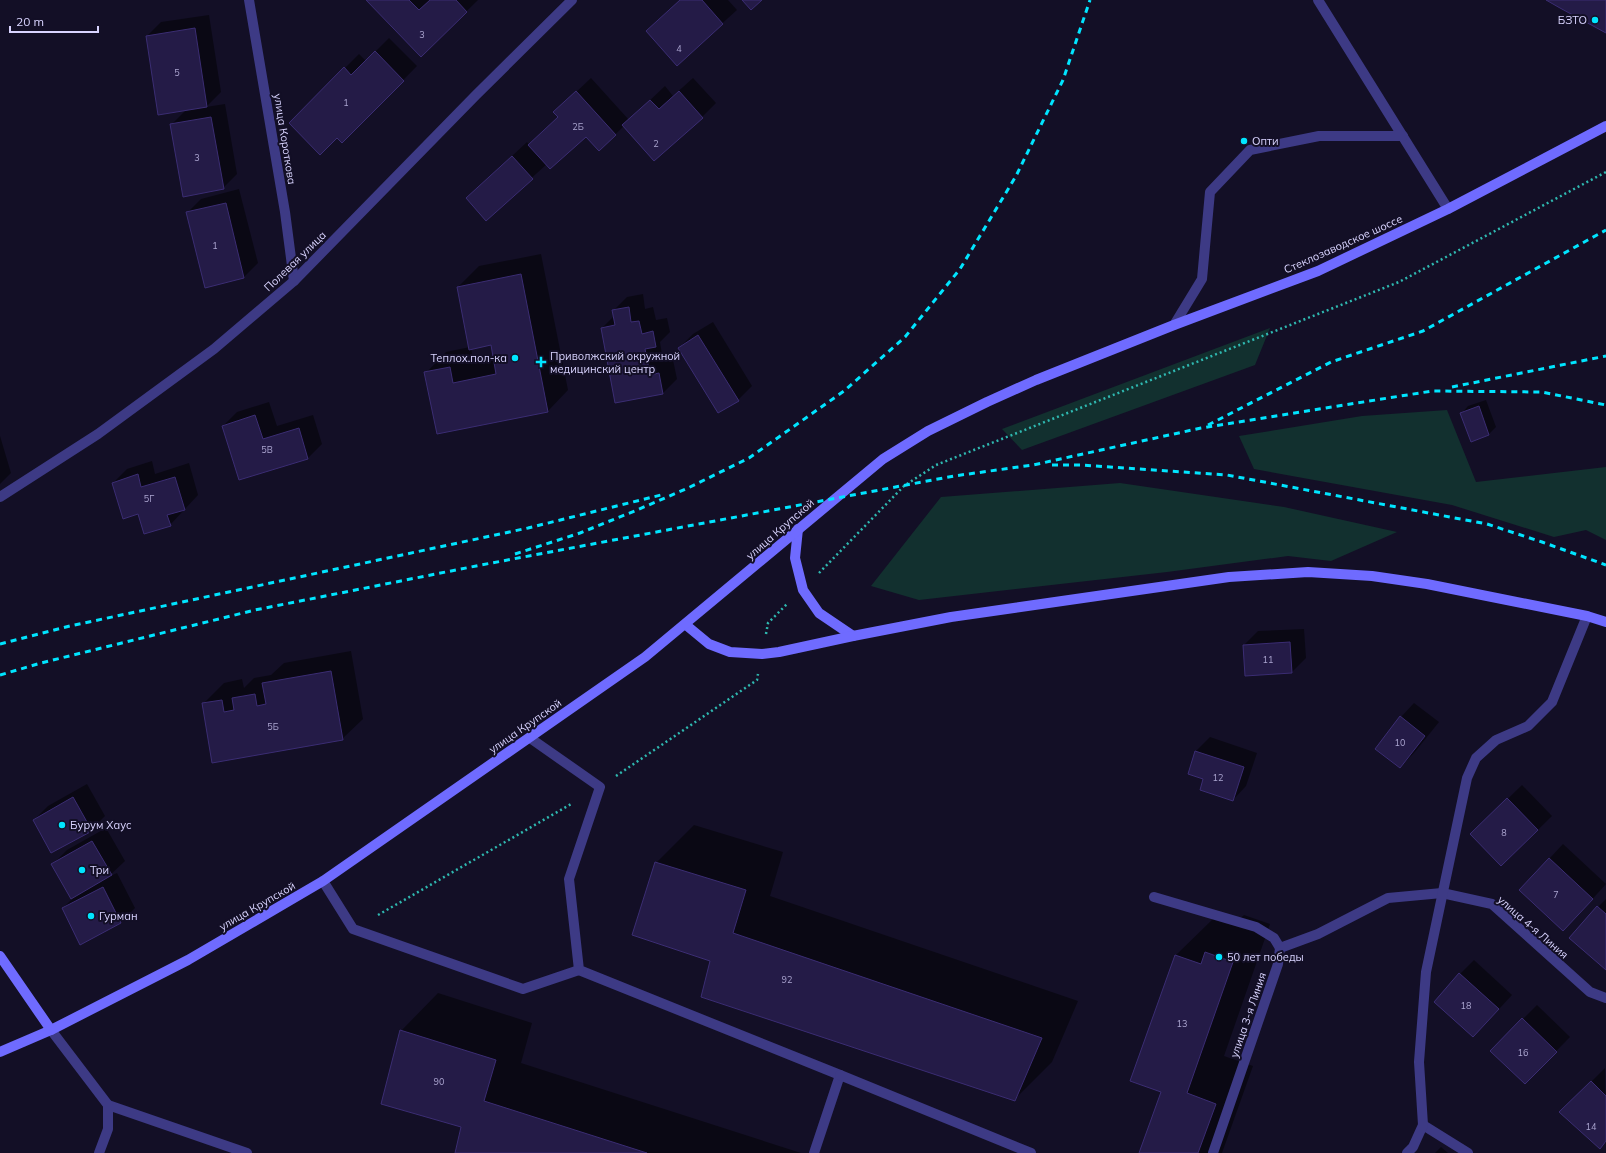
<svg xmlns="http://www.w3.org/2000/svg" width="1606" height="1153" viewBox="0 0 1606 1153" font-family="Mulish,sans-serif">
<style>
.green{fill:#12302f}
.shadow{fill:#0007;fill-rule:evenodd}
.building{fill:#241b47;stroke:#3b2d73}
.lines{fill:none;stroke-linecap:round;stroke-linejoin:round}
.path{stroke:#2fb8b0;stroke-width:2.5;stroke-dasharray:2 3;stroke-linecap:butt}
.lane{stroke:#3d3a85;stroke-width:10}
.street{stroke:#3d3a85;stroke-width:10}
.secondary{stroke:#6f6bff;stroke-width:10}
.rail{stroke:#00e5ff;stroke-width:3;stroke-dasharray:6 5;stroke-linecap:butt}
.poi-dot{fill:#00e5ff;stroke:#130f26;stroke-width:1.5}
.labels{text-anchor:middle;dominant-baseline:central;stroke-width:4;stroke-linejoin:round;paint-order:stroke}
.number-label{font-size:9px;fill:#aca6d1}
.poi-label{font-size:11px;fill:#d9d4ff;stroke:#130f26;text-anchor:start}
.street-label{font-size:11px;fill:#d9d4ff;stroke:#130f26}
</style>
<rect width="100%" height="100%" fill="#130f26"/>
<g class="green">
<polygon points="1270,328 1255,365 1022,450 1002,429"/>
<polygon points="1447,410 1476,482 1606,467 1606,540 1586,530 1554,537 1452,505 1254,469 1239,436 1362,416"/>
<polygon points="1120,483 1284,507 1397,532 1331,561 1288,556 1167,572 919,600 871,586 941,497"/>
</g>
<g class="shadow">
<polygon points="367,0 478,0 421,56"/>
<polygon points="680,0 728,0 737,10 677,64 647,31"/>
<polygon points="209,15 221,92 206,107 225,104 237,174 223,188 171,125 186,110 147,36 161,22"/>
<polygon points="389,38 417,66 342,142 337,137 290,123 359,54 366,61"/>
<polygon points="591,78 629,120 665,86 673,96 693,78 716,103 702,117 624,126 599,150 586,135 547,164 486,219 467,198 527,142 529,145 559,116 555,112"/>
<polygon points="239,189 258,263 244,277 205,286 187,213 201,199"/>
<path d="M 541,254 L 568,390 L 548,411 L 437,433 L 426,373 L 446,352 L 470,347 L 458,287 L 479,266 ZM 492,344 L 494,359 L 474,363 L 471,348 Z"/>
<polygon points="643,294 645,309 653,307 656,320 667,318 670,332 660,342 663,361 673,360 677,379 663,393 602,328 614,316 613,311 627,297"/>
<polygon points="713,322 752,386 738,400 679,348 693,334"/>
<polygon points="1486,400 1496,427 1489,434 1471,440 1462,413 1468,406"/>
<polygon points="269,402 277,426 313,415 322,444 308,458 240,479 223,426 237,412"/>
<polygon points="0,436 11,473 0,484"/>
<polygon points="152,461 155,474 189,463 198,495 170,525 139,513 113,483 127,469"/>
<polygon points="1304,629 1306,658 1292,672 1244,645 1258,631"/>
<polygon points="351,651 363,719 342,739 213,762 203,704 224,683 242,679 244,688 254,678 271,675 284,663"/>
<polygon points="1414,703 1439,722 1414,753 1400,767 1401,717"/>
<polygon points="1210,737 1257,753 1246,786 1233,800 1205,779 1189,773 1196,751"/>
<polygon points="87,784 105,816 91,830 34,820 48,806"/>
<polygon points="1522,785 1552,816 1502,865 1486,820"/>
<polygon points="694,825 783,852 770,896 1078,1001 1052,1062 1014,1100 712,960 656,863"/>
<polygon points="106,828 125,861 108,877 117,873 135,908 121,922 81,943 63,908 72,899 53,864 67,850"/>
<polygon points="1563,844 1606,884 1577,916 1520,890"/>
<polygon points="1606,899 1606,969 1598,907"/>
<polygon points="1244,915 1270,924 1224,1056 1253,1066 1222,1153 1140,1153 1162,1091 1132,1081 1176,955 1214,918 1233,925"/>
<polygon points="1474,960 1512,995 1487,1022 1460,974"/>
<polygon points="438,993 532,1023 521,1063 801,1153 456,1153 462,1126 401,1031"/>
<polygon points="1537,1005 1570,1037 1525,1083 1523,1019"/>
<polygon points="1605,1068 1606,1142 1600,1148 1561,1112"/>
<polygon points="1441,1147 1448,1153 1435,1153"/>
</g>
<g class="building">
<polygon points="366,0 409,0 419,10 430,0 456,0 467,12 421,57"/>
<polygon points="680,0 702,0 723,24 677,66 646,31"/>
<polygon points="742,0 762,0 751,10"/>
<polygon points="1546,0 1606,0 1606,33 1560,8"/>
<polygon points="195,28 207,107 158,115 146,36"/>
<polygon points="375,51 404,81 342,143 337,138 320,155 289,123 344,67 351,75"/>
<polygon points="576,91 616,135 599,151 586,137 550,169 528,145 558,117 553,112"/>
<polygon points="679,91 703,118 654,161 622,125 650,100 659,109"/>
<polygon points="211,117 224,189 183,197 170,124"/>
<polygon points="512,156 533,179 486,221 466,198"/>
<polygon points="226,203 244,278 205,288 186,212"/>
<polygon points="521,274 548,412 437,434 424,372 450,367 453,383 496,374 491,345 469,350 457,287"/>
<polygon points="629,307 631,322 639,321 642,334 653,331 656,347 645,349 650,375 659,373 663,394 615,403 601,328 615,325 612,310"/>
<polygon points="698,335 739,401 718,413 678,348"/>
<polygon points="1479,406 1489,435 1471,442 1460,413"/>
<polygon points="255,415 263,439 299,428 308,459 239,480 222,426"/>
<polygon points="138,474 141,487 175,477 185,510 167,515 171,526 144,534 138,514 123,519 112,483"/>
<polygon points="1290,642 1292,673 1245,676 1243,645"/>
<polygon points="331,671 343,740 212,763 202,703 222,700 224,712 234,710 232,698 255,694 257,706 266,704 262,683"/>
<polygon points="1400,716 1425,736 1400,768 1375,749"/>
<polygon points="1195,751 1244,767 1233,801 1200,790 1203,779 1188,774"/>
<polygon points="73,797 92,831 51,853 33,820"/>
<polygon points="1507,798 1538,830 1501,866 1470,834"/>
<polygon points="92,841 112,875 71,899 51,864"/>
<polygon points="1549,858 1593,899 1563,931 1519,890"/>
<polygon points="655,862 746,890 733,933 1042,1038 1015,1101 701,997 710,961 632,935"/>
<polygon points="103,887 121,923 80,945 62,908"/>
<polygon points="1597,906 1606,914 1606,970 1569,938"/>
<polygon points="1205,952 1233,962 1187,1093 1216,1104 1198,1153 1139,1153 1161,1092 1130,1081 1175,955 1201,964"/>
<polygon points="1459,973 1499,1009 1473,1037 1434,1002"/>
<polygon points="1522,1018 1557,1052 1525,1084 1490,1051"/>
<polygon points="400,1030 496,1060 484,1101 647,1153 455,1153 461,1127 381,1104"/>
<polygon points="1591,1081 1606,1096 1606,1141 1600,1149 1559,1112"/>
</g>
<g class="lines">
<g class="path">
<polyline points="819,573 904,486 936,465 1399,282 1606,172"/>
<polyline points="766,634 768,623 788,603"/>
<polyline points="616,776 757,680 758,674"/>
<polyline points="378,915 573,803"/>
</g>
<g class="lane">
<polyline points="1318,0 1448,209"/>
<polyline points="1174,325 1202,279 1210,192 1250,150 1319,136 1403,136"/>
<polyline points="530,738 600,787 569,879 579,970 840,1075 814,1153"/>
<polyline points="323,881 353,929 523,989 579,970"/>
<polyline points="1154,897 1256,927 1274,938 1280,948"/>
<polyline points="840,1075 1031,1153"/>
<polyline points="108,1105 247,1153"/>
</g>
<g class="street">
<polyline points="249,0 285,212 294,281"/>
<polyline points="0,497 98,434 214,349 294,281 476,95 572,0"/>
<polyline points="51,1030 108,1105 108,1129 99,1153"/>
<polyline points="1423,1125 1468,1153"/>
<polyline points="1213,1153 1278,964 1280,948 1318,934 1388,898 1442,893 1492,904 1590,992 1606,998"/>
<polyline points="1407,1153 1413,1147 1423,1125 1419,1062 1426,972 1467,778 1476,758 1496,740 1528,726 1552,702 1587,616"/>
</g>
<g class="secondary">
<polyline points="798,529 795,558 803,590 819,613 853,636"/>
<polyline points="686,625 709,644 730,652 762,654 779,652 853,636 951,617 1229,577 1308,572 1372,576 1427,584 1587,616 1606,622"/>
<polyline points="0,956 51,1030"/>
<polyline points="0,1052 51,1030 188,960 323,881 645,657 883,459 928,431 987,402 1036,380 1174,325 1318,271 1448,209 1606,126"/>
</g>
<g class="rail">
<polyline points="1452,387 1606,356"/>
<polyline points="1208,425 1331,362 1423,331 1606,230"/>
<polyline points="1052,465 1080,465 1227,475 1487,524 1542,542 1606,565"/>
<polyline points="515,554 580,533 637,510 688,488 749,458 844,391 905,337 960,269 1016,176 1063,80 1090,0"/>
<polyline points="0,644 70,626 528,528 665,494"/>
<polyline points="0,675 41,663 255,610 481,565 954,476 1033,465 1201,428 1432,391 1542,392 1606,405"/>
</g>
</g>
<g class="poi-dot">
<circle cx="1595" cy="20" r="4"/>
<circle cx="1244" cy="141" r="4"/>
<circle cx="515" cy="358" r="4"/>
<path d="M539 356h4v4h4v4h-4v4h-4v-4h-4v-4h4z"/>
<circle cx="62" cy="825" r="4"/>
<circle cx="82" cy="870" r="4"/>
<circle cx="91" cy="916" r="4"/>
<circle cx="1219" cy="957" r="4"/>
</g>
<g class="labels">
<g class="number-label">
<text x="422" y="34">3</text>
<text x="679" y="48">4</text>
<text x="177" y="72">5</text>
<text x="346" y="102">1</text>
<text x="578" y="126">2Б</text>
<text x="656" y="143">2</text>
<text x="197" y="157">3</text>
<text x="215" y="245">1</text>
<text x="267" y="449">5В</text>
<text x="149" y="498">5Г</text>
<text x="1268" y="659">11</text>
<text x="273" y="726">5Б</text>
<text x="1400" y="742">10</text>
<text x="1218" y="777">12</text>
<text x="1504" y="832">8</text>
<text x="1556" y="894">7</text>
<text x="787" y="979">92</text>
<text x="1466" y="1005">18</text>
<text x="1182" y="1023">13</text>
<text x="1523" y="1052">16</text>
<text x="439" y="1081">90</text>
<text x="1591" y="1126">14</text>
</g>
<g class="poi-label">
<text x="1587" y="20" text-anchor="end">БЗТО</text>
<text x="1252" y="141">Опти</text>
<text x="550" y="356">Приволжский окружной<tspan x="550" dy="13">медицинский центр</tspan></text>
<text x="507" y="358" text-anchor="end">Теплох.пол-ка</text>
<text x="70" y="825">Бурум Хаус</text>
<text x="90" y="870">Три</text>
<text x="99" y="916">Гурман</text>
<text x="1227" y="957">50 лет победы</text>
</g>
<g class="street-label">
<text transform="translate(285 139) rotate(81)">улица Короткова</text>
<text transform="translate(1343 244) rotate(-24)">Стеклозаводское шоссе</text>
<text transform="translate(295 261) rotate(-44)">Полевая улица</text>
<text transform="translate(780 529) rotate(-41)">улица Крупской</text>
<text transform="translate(525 726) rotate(-35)">улица Крупской</text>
<text transform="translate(257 906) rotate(-30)">улица Крупской</text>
<text transform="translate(1533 927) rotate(41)">улица 4-я Линия</text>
<text transform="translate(1248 1015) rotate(-71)">улица 3-я Линия</text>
</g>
</g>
<path d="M10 26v6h88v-6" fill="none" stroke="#d9d4ff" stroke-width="2"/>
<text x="16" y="26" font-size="12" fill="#d9d4ff" stroke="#130f26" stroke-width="3" paint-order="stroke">20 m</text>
</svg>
